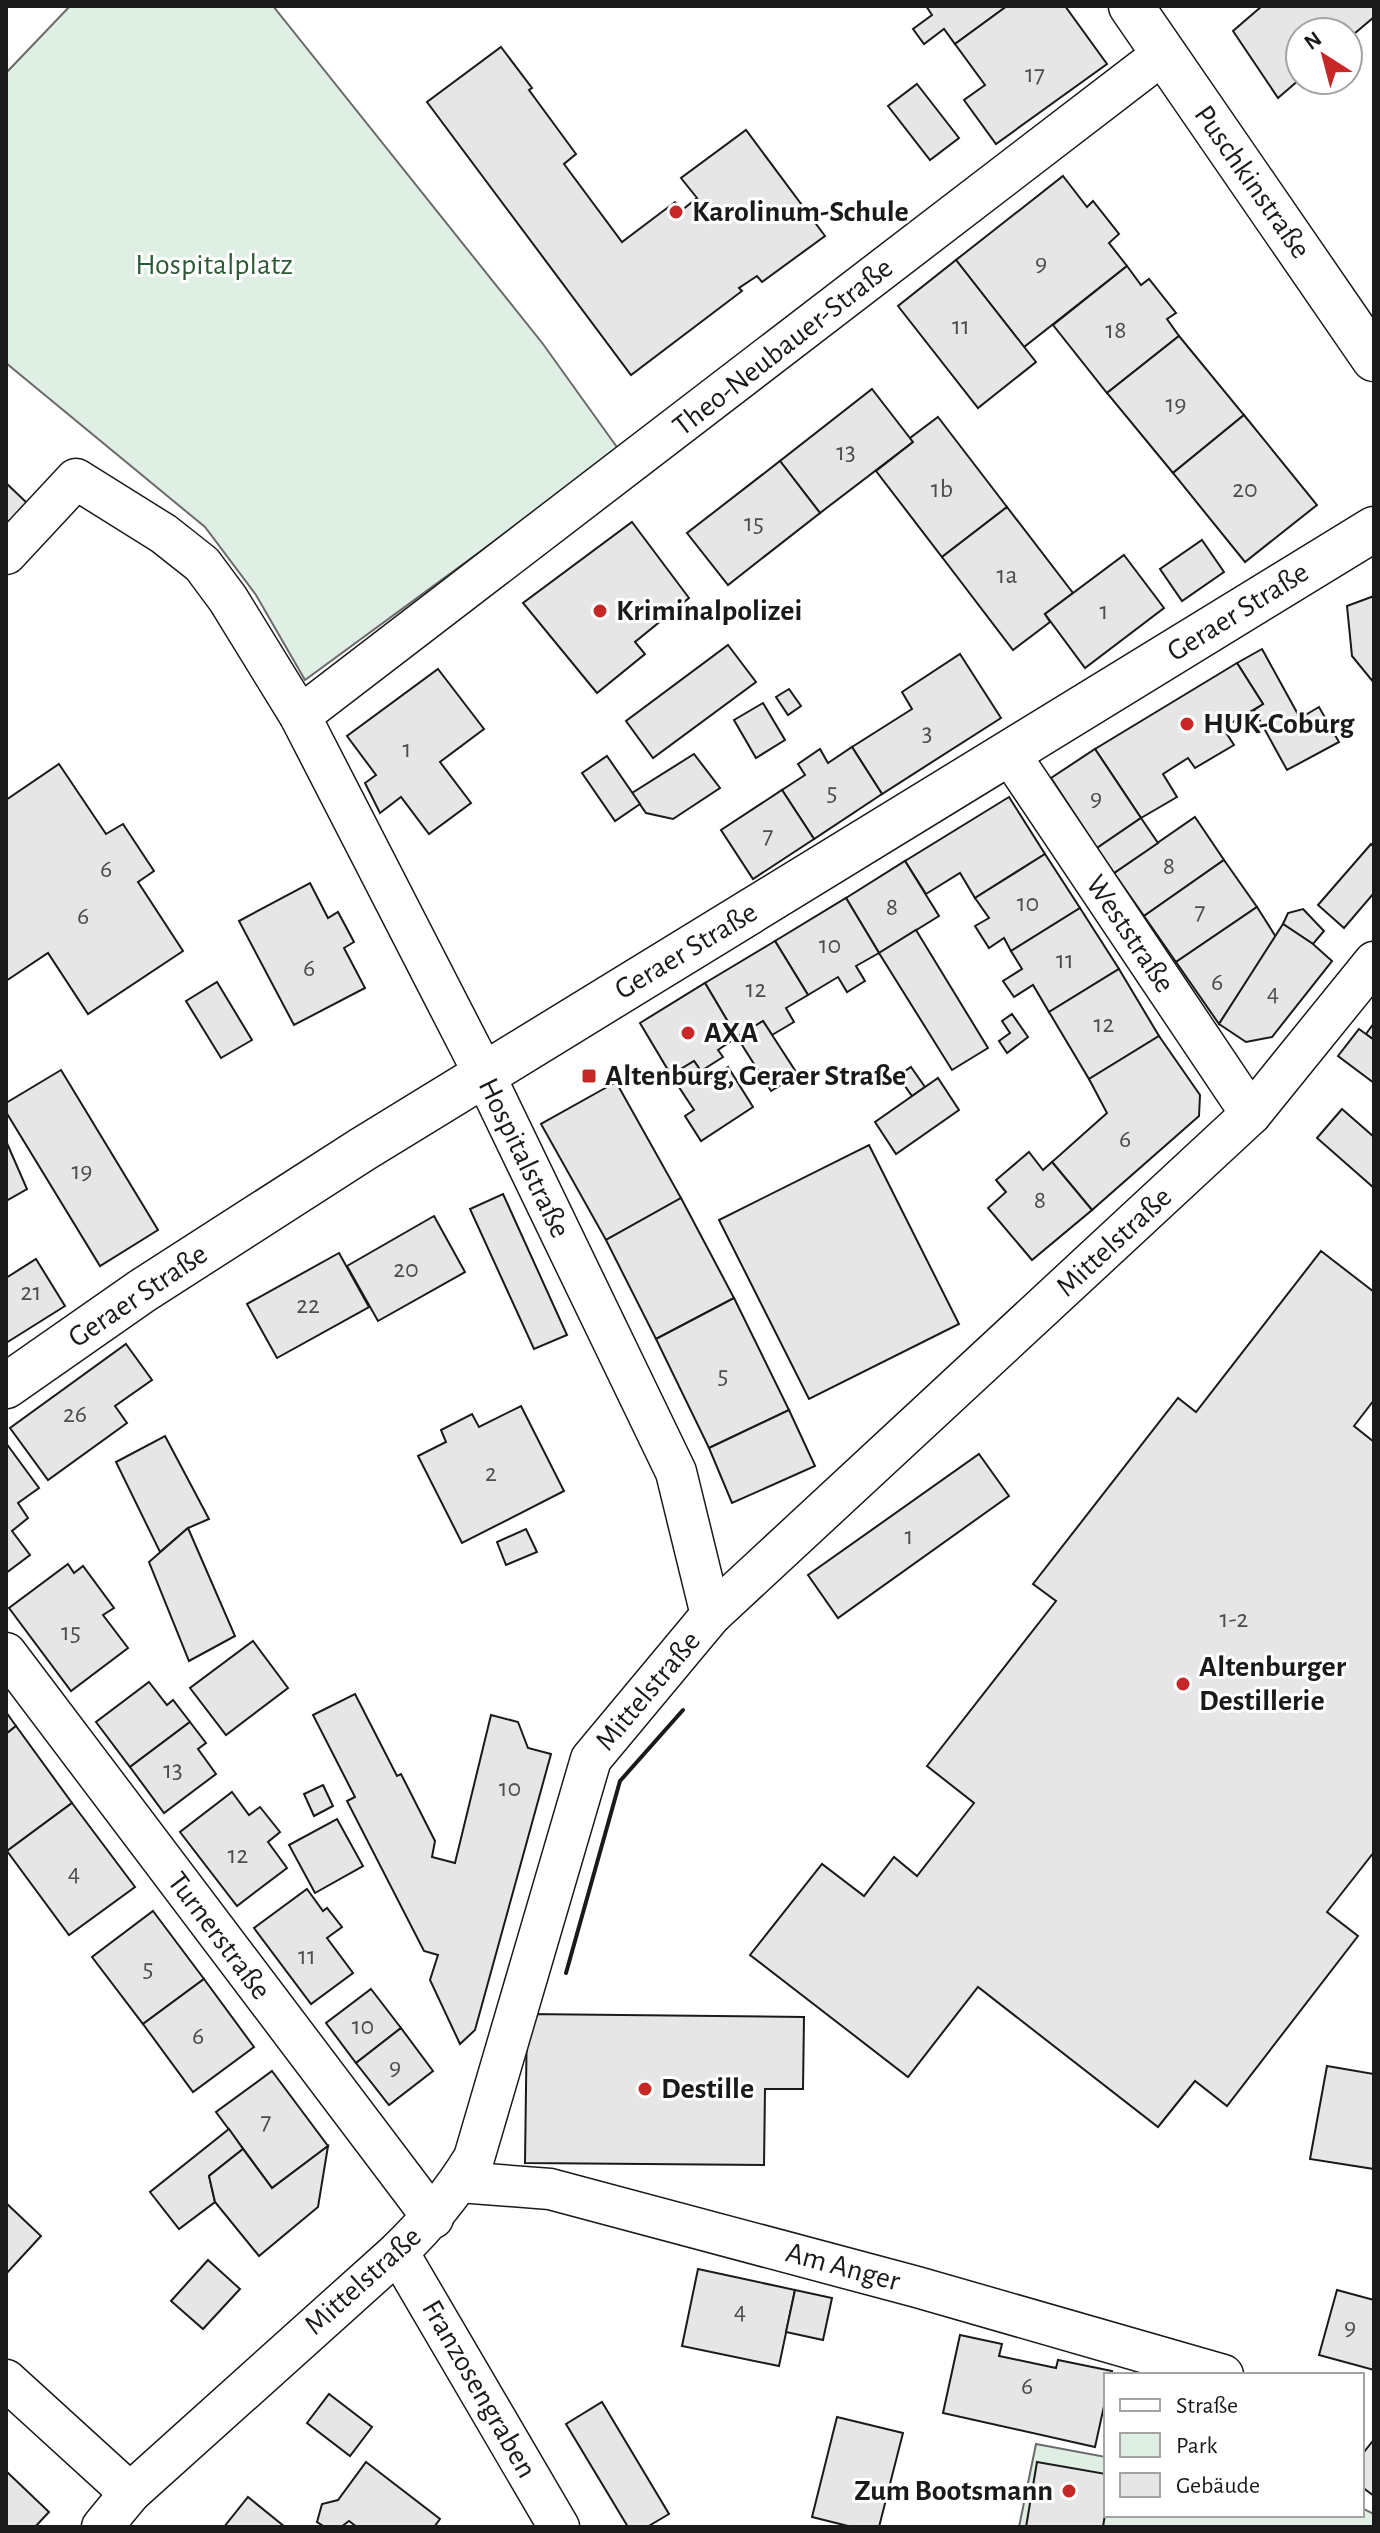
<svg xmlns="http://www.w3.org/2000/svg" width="1380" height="2533" viewBox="0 0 1380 2533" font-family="'Alegreya Sans',sans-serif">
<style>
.green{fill:#e0efe3;stroke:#6a6a6a;stroke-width:2}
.building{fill:#e6e6e6;stroke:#1a1a1a;stroke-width:2}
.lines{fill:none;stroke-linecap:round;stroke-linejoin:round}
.minor-casing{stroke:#1a1a1a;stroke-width:43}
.secondary-casing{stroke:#1a1a1a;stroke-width:47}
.minor{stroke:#fff;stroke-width:40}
.secondary{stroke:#fff;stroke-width:44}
.wall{stroke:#1a1a1a;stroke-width:4}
.poi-dot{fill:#c62828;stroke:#fff;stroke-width:3}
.labels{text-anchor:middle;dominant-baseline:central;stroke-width:6;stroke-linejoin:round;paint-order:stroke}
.number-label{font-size:26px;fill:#4d4d4d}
.street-label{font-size:30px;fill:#1a1a1a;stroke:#fff}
.poi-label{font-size:30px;font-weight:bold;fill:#1a1a1a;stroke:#fff;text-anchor:start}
.park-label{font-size:30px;fill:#2b5a34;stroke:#fff}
</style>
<rect width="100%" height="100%" fill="#fff"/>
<g class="green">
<polygon points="70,6 273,6 543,344 619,450 305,680 256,595 205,527 6,363 6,73"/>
<polygon points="1036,2444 1106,2457 1106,2515 1362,2515 1362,2508 1374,2514 1374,2527 1019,2527"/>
</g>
<g class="building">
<polygon points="926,6 1007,6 955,44 944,29 924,44 913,29 932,15"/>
<polygon points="1007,6 1065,6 1107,64 996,144 964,100 985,85 955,44"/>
<polygon points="1262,6 1374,6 1374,17 1348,39 1348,32 1300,32 1300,79 1278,98 1233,31"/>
<polygon points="501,47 532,88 529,90 576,154 564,164 622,242 675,202 682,210 697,198 681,178 746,130 825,236 762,282 757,276 739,288 742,291 631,375 427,102"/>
<polygon points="917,84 959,138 930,160 888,106"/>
<polygon points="1063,176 1087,207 1093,201 1119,234 1109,243 1127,266 1024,347 956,260"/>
<polygon points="956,260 1036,362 978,408 898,306"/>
<polygon points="1127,266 1141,285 1149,279 1176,313 1167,319 1179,336 1107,393 1053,325"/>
<polygon points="1179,336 1244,415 1173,473 1107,393"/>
<polygon points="872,389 913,442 820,513 780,461"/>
<polygon points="1244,415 1317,505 1245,562 1173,473"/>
<polygon points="938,417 1007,507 942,557 876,471 913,442 910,438"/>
<polygon points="780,461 820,513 728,585 687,533"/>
<polygon points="6,483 27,503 6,525"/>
<polygon points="1007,507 1073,593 1045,614 1050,622 1013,650 942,557"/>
<polygon points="632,522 689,598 635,642 645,654 597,693 523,603"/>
<polygon points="1202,540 1224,572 1182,601 1160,569"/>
<polygon points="1124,555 1164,608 1085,668 1045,614"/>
<polygon points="1374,596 1374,683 1352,656 1347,606"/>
<polygon points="728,645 756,682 653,758 626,721"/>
<polygon points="1262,649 1300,718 1319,707 1339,742 1287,770 1254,710 1263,704 1237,663"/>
<polygon points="960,654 1001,718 882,794 852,747 912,709 902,692"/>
<polygon points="1237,663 1263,704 1223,728 1234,745 1195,768 1188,758 1163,774 1177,797 1141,818 1095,749"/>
<polygon points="438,669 484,729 440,762 471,803 429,834 401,797 380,813 365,783 376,775 347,736"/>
<polygon points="789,689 801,706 788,715 776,697"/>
<polygon points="763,703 785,740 756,758 734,720"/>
<polygon points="852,747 882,794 814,839 782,790 805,775 798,764 820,749 828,763"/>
<polygon points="1095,749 1141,818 1097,848 1051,778"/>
<polygon points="694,754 720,788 673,819 646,813 632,793"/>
<polygon points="607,756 640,804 615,821 582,773"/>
<polygon points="59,764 106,834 123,824 154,871 138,882 183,951 88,1014 48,953 6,981 6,800"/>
<polygon points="782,790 814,839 753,879 721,830"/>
<polygon points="1009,797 1045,854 975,898 960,873 926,894 905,861"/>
<polygon points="1195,817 1224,860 1144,916 1114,873"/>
<polygon points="1141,818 1158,843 1114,873 1097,848"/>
<polygon points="1371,844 1374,847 1374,893 1344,928 1318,905"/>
<polygon points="1045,854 1080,908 1011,951 1004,938 989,948 975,926 989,918 975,898"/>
<polygon points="1224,860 1257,907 1176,962 1144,916"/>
<polygon points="905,861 939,916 879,953 846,898"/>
<polygon points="310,883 328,918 338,912 354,942 344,948 365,988 294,1025 239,921"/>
<polygon points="846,898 879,953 856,966 865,981 847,992 838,977 808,995 775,941"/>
<polygon points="1257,907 1276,937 1219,1024 1176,962"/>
<polygon points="1080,908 1119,969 1049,1012 1033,985 1014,997 1003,981 1022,969 1011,951"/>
<polygon points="1303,909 1324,931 1313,944 1283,924 1288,913"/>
<polygon points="1283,924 1313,944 1332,961 1272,1037 1246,1042 1219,1024"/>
<polygon points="916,930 988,1048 952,1070 879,953"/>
<polygon points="775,941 808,995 786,1008 794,1022 772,1035 763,1021 737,1037 705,983"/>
<polygon points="1119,969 1159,1036 1089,1079 1049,1012"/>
<polygon points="217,982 252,1040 221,1058 186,1001"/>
<polygon points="705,983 737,1037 718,1050 723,1057 701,1071 694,1061 671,1075 640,1023"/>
<polygon points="1012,1014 1028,1037 1007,1053 999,1041 1010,1033 1002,1021"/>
<polygon points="763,1021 798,1075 771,1091 737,1037"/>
<polygon points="1374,1023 1374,1040 1366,1034"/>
<polygon points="1359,1029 1374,1040 1374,1083 1338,1056"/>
<polygon points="1159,1036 1200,1095 1199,1116 1092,1210 1052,1162 1107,1113 1089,1079"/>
<polygon points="694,1061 701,1071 712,1078 728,1067 753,1107 701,1141 685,1116 694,1110 671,1075"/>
<polygon points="911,1067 925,1087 912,1096 898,1076"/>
<polygon points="61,1070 158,1230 100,1266 6,1112 6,1103"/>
<polygon points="938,1078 959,1110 896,1154 875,1122"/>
<polygon points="616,1082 681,1198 606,1240 541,1124"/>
<polygon points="1342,1109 1374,1137 1374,1188 1317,1138"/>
<polygon points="6,1141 27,1189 6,1201"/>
<polygon points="869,1145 959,1324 809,1399 719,1220"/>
<polygon points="1029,1152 1043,1170 1052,1162 1092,1210 1032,1260 988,1208 1006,1192 996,1180"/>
<polygon points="503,1194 567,1335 534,1349 470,1209"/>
<polygon points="681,1198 734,1298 656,1339 606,1240"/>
<polygon points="434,1216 465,1272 378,1321 347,1266"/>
<polygon points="1321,1251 1374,1292 1374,1400 1354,1426 1374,1442 1374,1852 1327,1912 1358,1936 1227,2106 1195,2081 1158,2127 978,1987 908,2077 750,1955 822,1864 864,1896 894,1857 917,1876 974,1803 927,1766 1056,1601 1033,1584 1178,1398 1196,1412"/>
<polygon points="339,1253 369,1307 277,1358 247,1304"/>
<polygon points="36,1259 65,1306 6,1343 6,1278"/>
<polygon points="734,1298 789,1410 709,1448 656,1339"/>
<polygon points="126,1344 152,1380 115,1406 127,1423 48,1480 10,1428"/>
<polygon points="521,1406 564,1491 462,1543 418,1456 446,1442 441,1430 472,1414 479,1427"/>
<polygon points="789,1410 815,1466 732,1503 709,1448"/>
<polygon points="165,1436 209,1519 188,1528 160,1552 116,1462"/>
<polygon points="6,1443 39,1488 18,1503 28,1518 12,1531 30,1555 6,1573"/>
<polygon points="979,1454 1009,1496 838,1618 808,1575"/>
<polygon points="188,1528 235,1636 189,1661 149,1562"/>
<polygon points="526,1529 537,1552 506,1565 497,1542"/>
<polygon points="68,1564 74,1573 83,1566 114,1608 103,1615 128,1648 71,1691 9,1608"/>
<polygon points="253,1641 288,1688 226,1735 190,1688"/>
<polygon points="149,1682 167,1705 173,1700 190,1722 130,1767 96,1722"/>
<polygon points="355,1694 397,1776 401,1774 435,1841 432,1857 455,1863 491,1715 518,1722 528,1748 551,1754 475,2030 460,2044 430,1980 438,1955 424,1951 347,1801 355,1797 313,1715"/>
<polygon points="6,1712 16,1726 6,1734"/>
<polygon points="190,1722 206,1743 198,1749 216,1774 164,1813 130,1767"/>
<polygon points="16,1726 72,1803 7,1851 6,1734"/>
<polygon points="323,1785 333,1806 314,1816 304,1794"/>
<polygon points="232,1792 249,1815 260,1807 280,1832 268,1842 287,1868 237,1906 180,1832"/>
<polygon points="72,1803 135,1887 69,1935 7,1851"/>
<polygon points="337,1819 363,1866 315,1893 289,1845"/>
<polygon points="307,1889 323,1911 327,1908 342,1927 327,1938 353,1973 311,2004 254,1928"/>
<polygon points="153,1911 204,1979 143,2024 92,1957"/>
<polygon points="204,1979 254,2047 193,2092 143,2024"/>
<polygon points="371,1989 401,2028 356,2063 326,2023"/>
<polygon points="527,2014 804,2017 803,2089 765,2089 764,2165 525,2163"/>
<polygon points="401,2028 433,2071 389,2105 356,2063"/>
<polygon points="1327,2066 1374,2074 1374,2169 1310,2159"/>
<polygon points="272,2071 328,2146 272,2188 216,2112"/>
<polygon points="229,2129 243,2149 209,2176 215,2202 179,2229 150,2192"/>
<polygon points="328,2146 318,2207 259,2256 215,2202 209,2176 243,2149 272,2188"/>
<polygon points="6,2203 41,2236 6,2274"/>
<polygon points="208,2260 240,2289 203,2329 171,2301"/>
<polygon points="698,2269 795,2290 779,2366 682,2346"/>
<polygon points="795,2290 832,2298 823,2340 786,2332"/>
<polygon points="1337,2290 1374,2300 1374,2370 1319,2355"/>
<polygon points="960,2335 1002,2344 999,2356 1056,2368 1058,2360 1112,2371 1111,2375 1106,2375 1106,2397 1095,2447 943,2413"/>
<polygon points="329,2394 372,2427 350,2456 307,2423"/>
<polygon points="602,2402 669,2514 647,2527 628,2527 566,2424"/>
<polygon points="837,2417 903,2433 879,2527 852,2527 812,2517"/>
<polygon points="1372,2442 1374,2444 1374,2496 1362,2487 1362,2451 1364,2452"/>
<polygon points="366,2462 440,2519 434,2527 357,2527 349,2521 341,2527 325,2527 317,2522 322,2504 338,2500"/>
<polygon points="1037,2462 1106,2474 1106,2508 1103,2527 1026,2527"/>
<polygon points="6,2471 49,2512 35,2527 6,2527"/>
<polygon points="248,2497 285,2527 224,2527"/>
</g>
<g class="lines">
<defs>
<g id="minor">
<polyline points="6,554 76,479 164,534 202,564 228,599 300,716 484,1074 676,1472 711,1615"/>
<polyline points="300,716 1163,54"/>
<polyline points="1009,753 1251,1114"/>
<polyline points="6,1653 433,2218"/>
<polyline points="459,2182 550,2189 917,2287 1223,2375"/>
<polyline points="398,2252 559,2527"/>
<polyline points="6,2380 130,2493"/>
<path d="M 102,2527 L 130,2493 L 398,2252 C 428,2223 452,2194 474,2158 L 591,1759 L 711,1615 L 1251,1114 L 1374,962"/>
</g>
<g id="secondary">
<polyline points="1131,6 1374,359"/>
<polyline points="6,1386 142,1291 363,1149 1374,529"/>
</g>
</defs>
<use href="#minor" class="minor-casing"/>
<use href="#secondary" class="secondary-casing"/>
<use href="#minor" class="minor"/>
<use href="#secondary" class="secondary"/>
<polyline class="wall" points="566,1973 620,1781 683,1710"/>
</g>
<g class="poi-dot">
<circle cx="676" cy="212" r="8"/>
<circle cx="600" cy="611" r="8"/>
<circle cx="1187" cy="724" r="8"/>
<circle cx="688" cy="1033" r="8"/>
<rect x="581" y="1068" width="16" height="16" rx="4"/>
<circle cx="1183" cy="1684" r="8"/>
<circle cx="645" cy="2089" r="8"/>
<circle cx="1069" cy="2491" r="8"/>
</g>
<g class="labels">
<g class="number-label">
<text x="1035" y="74">17</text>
<text x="1041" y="263">9</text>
<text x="961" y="326">11</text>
<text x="1116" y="330">18</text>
<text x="1176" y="404">19</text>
<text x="846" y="452">13</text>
<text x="942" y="489">1b</text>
<text x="1245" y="489">20</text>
<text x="754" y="523">15</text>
<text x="1007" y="575">1a</text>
<text x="1104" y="611">1</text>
<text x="927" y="733">3</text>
<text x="407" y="749">1</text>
<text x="832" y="792">5</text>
<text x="1096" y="798">9</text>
<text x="768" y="835">7</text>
<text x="1169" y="866">8</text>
<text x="106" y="869">6</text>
<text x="1028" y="903">10</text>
<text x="892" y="907">8</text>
<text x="1200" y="911">7</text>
<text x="83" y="916">6</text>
<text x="830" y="945">10</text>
<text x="1065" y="960">11</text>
<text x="309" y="968">6</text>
<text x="1217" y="982">6</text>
<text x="756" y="989">12</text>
<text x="1273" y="993">4</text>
<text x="1104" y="1024">12</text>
<text x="1125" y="1139">6</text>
<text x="82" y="1171">19</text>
<text x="1040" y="1200">8</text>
<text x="406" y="1269">20</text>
<text x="31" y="1292">21</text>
<text x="308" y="1305">22</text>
<text x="723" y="1375">5</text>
<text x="75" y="1414">26</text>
<text x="491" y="1473">2</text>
<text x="909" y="1536">1</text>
<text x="1234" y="1619">1-2</text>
<text x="71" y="1632">15</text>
<text x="173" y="1770">13</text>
<text x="510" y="1788">10</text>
<text x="238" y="1855">12</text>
<text x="74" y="1873">4</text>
<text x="307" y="1956">11</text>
<text x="148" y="1968">5</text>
<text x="363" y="2026">10</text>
<text x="198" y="2036">6</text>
<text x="395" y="2067">9</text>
<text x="266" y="2121">7</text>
<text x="740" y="2311">4</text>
<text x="1350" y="2327">9</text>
<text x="1027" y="2386">6</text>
</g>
<g class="street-label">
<text transform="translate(1252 182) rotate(55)">Puschkinstraße</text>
<text transform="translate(783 347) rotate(-38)">Theo-Neubauer-Straße</text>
<text transform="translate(1238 612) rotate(-32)">Geraer Straße</text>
<text transform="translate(1130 934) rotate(56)">Weststraße</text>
<text transform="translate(686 951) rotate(-31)">Geraer Straße</text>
<text transform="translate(524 1158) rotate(64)">Hospitalstraße</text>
<text transform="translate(1114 1242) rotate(-43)">Mittelstraße</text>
<text transform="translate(138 1296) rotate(-34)">Geraer Straße</text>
<text transform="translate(648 1691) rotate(-50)">Mittelstraße</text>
<text transform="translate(219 1936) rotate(53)">Turnerstraße</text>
<text transform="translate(843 2267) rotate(15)">Am Anger</text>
<text transform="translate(363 2281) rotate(-42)">Mittelstraße</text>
<text transform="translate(479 2389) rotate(60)">Franzosengraben</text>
</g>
<g class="poi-label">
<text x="692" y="212">Karolinum-Schule</text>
<text x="616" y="611">Kriminalpolizei</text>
<text x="1203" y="724">HUK-Coburg</text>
<text x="704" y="1033">AXA</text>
<text x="605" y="1076">Altenburg, Geraer Straße</text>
<text x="1199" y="1667">Altenburger<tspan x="1199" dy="34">Destillerie</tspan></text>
<text x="661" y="2089">Destille</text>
<text x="1053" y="2491" text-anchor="end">Zum Bootsmann</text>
</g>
<g class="park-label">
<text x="214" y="265">Hospitalplatz</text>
</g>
</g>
<rect width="1380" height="2533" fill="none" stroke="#1a1a1a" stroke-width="16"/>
<rect x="1104" y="2373" width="260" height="144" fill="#ffffff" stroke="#a3a3a3" stroke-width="2"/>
<rect x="1120" y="2399" width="40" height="12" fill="#ffffff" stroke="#a3a3a3" stroke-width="2"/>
<text x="1176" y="2413" font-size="24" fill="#1a1a1a">Straße</text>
<rect x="1120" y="2433" width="40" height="24" fill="#e0efe3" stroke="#a3a3a3" stroke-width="2"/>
<text x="1176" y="2453" font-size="24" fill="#1a1a1a">Park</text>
<rect x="1120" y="2473" width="40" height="24" fill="#e6e6e6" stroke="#a3a3a3" stroke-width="2"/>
<text x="1176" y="2493" font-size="24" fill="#1a1a1a">Gebäude</text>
<g transform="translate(1324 56) rotate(324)"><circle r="38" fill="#ffffff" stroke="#a3a3a3" stroke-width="2"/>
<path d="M0-6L14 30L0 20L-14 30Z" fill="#c62828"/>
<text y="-12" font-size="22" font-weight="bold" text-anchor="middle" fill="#1a1a1a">N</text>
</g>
</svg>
